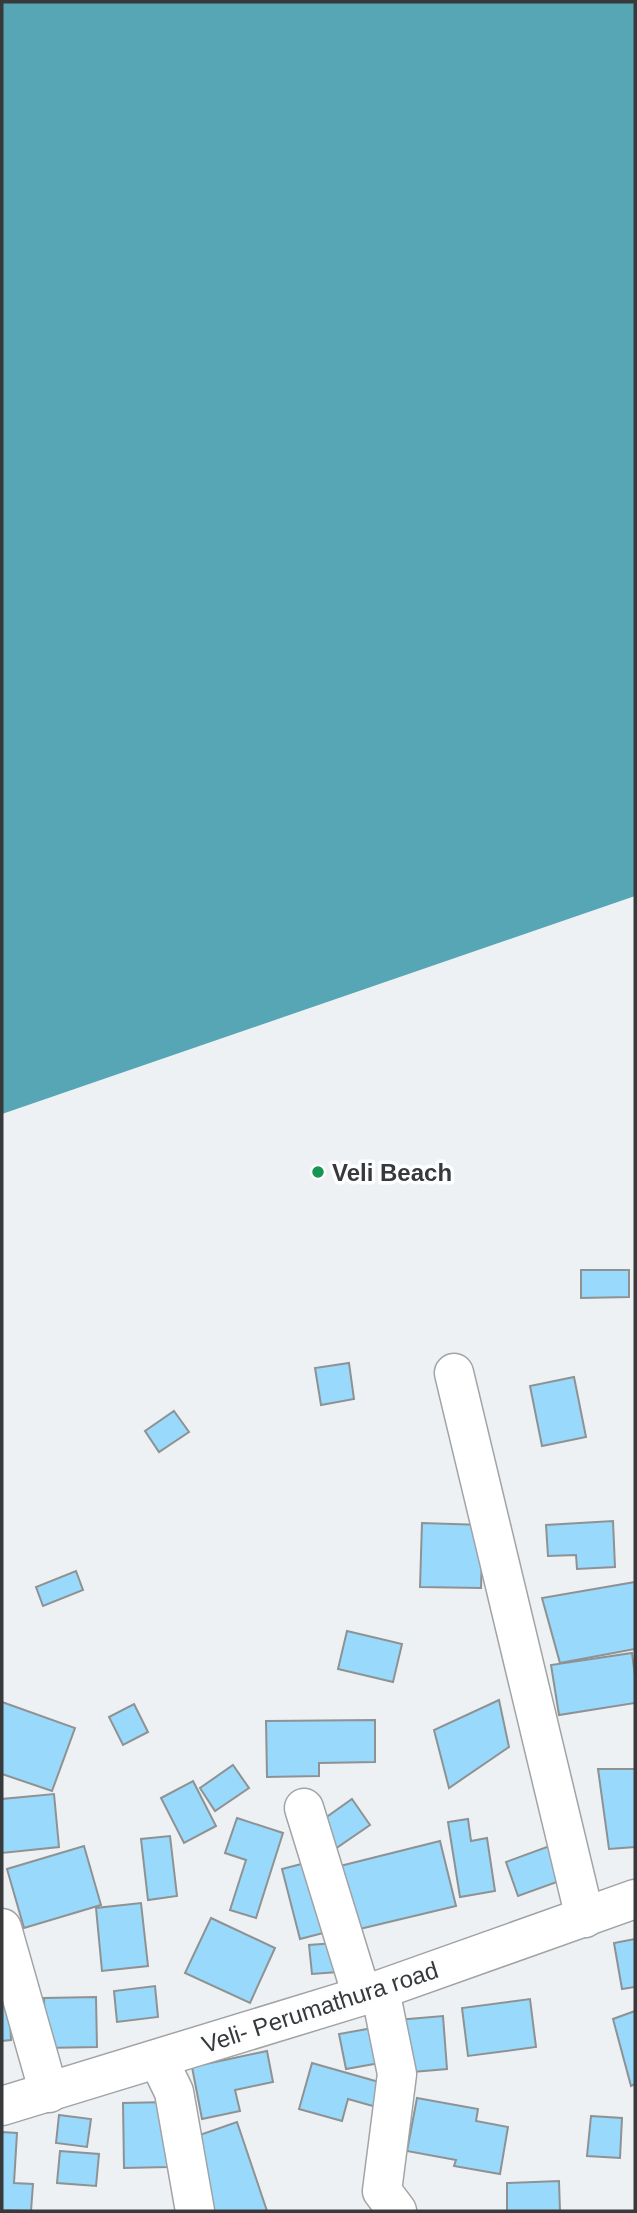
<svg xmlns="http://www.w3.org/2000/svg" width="637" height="2213" viewBox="0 0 637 2213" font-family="Arial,sans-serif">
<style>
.water{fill:#56a6b6}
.building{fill:#98d9fc;stroke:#8f9293;stroke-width:2}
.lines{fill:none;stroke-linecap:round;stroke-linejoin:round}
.minor-casing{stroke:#a1a3a5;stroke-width:41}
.major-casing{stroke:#a1a3a5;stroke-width:41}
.minor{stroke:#fff;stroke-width:38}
.major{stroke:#fff;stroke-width:38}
.poi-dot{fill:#179552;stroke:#fdfeff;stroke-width:2.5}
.labels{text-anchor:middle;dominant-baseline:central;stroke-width:7;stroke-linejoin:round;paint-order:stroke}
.poi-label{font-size:24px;font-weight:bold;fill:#38393a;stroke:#fdfeff;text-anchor:start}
.street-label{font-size:24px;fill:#38393a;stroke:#fdfeff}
</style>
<rect width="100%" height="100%" fill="#eef1f3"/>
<polygon class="water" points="2,2 635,2 635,896 2,1114"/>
<g class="building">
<polygon points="581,1270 629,1270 629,1297 581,1298"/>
<polygon points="349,1363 354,1399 321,1405 315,1368"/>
<polygon points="574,1377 586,1437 542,1446 530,1386"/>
<polygon points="174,1411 189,1432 159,1452 145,1431"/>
<polygon points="613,1521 615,1567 577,1569 576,1555 548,1556 546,1525"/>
<polygon points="422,1523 483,1525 481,1588 420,1587"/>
<polygon points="76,1571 83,1590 43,1606 36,1587"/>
<polygon points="635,1582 635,1649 560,1663 542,1598"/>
<polygon points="347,1631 402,1644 393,1682 338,1669"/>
<polygon points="632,1653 635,1676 635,1703 559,1715 551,1665"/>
<polygon points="499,1700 509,1747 449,1788 434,1730"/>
<polygon points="2,1702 75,1728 52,1791 2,1774"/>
<polygon points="134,1704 148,1732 123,1745 109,1717"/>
<polygon points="375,1720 375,1762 319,1763 319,1776 267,1777 266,1721"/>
<polygon points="233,1765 249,1788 215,1811 200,1788"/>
<polygon points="598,1769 635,1769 635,1847 609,1849"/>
<polygon points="193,1781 216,1826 184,1843 161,1798"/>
<polygon points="54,1794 59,1847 2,1853 2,1799"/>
<polygon points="352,1799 370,1825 332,1851 314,1826"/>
<polygon points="237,1818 283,1833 256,1918 230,1910 246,1860 225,1853"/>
<polygon points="468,1819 471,1841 487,1838 495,1891 460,1897 448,1822"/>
<polygon points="170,1836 177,1896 148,1900 141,1839"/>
<polygon points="440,1841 456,1906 347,1932 332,1868"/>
<polygon points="555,1844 568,1878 518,1896 506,1862"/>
<polygon points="84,1846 101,1905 24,1928 7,1869"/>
<polygon points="313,1861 331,1931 300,1939 282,1869"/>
<polygon points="141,1903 148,1966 102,1971 96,1908"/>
<polygon points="211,1918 275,1948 250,2003 185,1973"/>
<polygon points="635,1939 635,1987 622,1989 614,1943"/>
<polygon points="335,1943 338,1972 312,1974 309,1945"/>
<polygon points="155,1986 158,2017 117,2022 114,1991"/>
<polygon points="2,1992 9,1992 11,2040 2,2041"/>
<polygon points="96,1997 97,2047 45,2048 44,1998"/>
<polygon points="530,1999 536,2047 468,2056 462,2008"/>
<polygon points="635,2011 635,2084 631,2086 613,2019"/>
<polygon points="443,2016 447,2069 401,2073 397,2020"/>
<polygon points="384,2026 391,2061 346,2069 339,2034"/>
<polygon points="267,2051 273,2082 235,2090 240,2111 202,2119 192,2067"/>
<polygon points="312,2063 393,2086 387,2110 348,2099 342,2121 299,2109"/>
<polygon points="417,2098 478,2109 476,2121 508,2127 500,2174 454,2166 456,2160 407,2151"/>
<polygon points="168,2102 169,2167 124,2168 123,2103"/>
<polygon points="59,2115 91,2119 87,2147 56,2143"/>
<polygon points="591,2116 622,2118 620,2158 587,2156"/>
<polygon points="237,2122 267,2211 212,2211 188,2139"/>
<polygon points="2,2132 17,2133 14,2183 33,2184 31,2211 2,2210"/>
<polygon points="60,2151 99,2154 96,2186 57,2183"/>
<polygon points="559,2181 560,2211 507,2211 507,2183"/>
</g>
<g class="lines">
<defs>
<g id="minor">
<polyline points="454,1373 585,1918"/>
<polyline points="304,1808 362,1996"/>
<polyline points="2,1928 49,2093"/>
<polyline points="380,1990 397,2074 382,2191 397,2211"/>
<polyline points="158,2059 174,2092 195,2211"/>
</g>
<polyline id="major" points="2,2106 362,1996 635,1899"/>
</defs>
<use href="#minor" class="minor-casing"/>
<use href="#major" class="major-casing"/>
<use href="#minor" class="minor"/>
<use href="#major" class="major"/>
</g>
<circle class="poi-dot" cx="318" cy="1172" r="7"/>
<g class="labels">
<g class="poi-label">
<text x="332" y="1172">Veli Beach</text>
</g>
<g class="street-label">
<text transform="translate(320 2007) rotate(-18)">Veli- Perumathura road</text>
</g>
</g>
<rect width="637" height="2213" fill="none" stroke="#38393a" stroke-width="7"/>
</svg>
